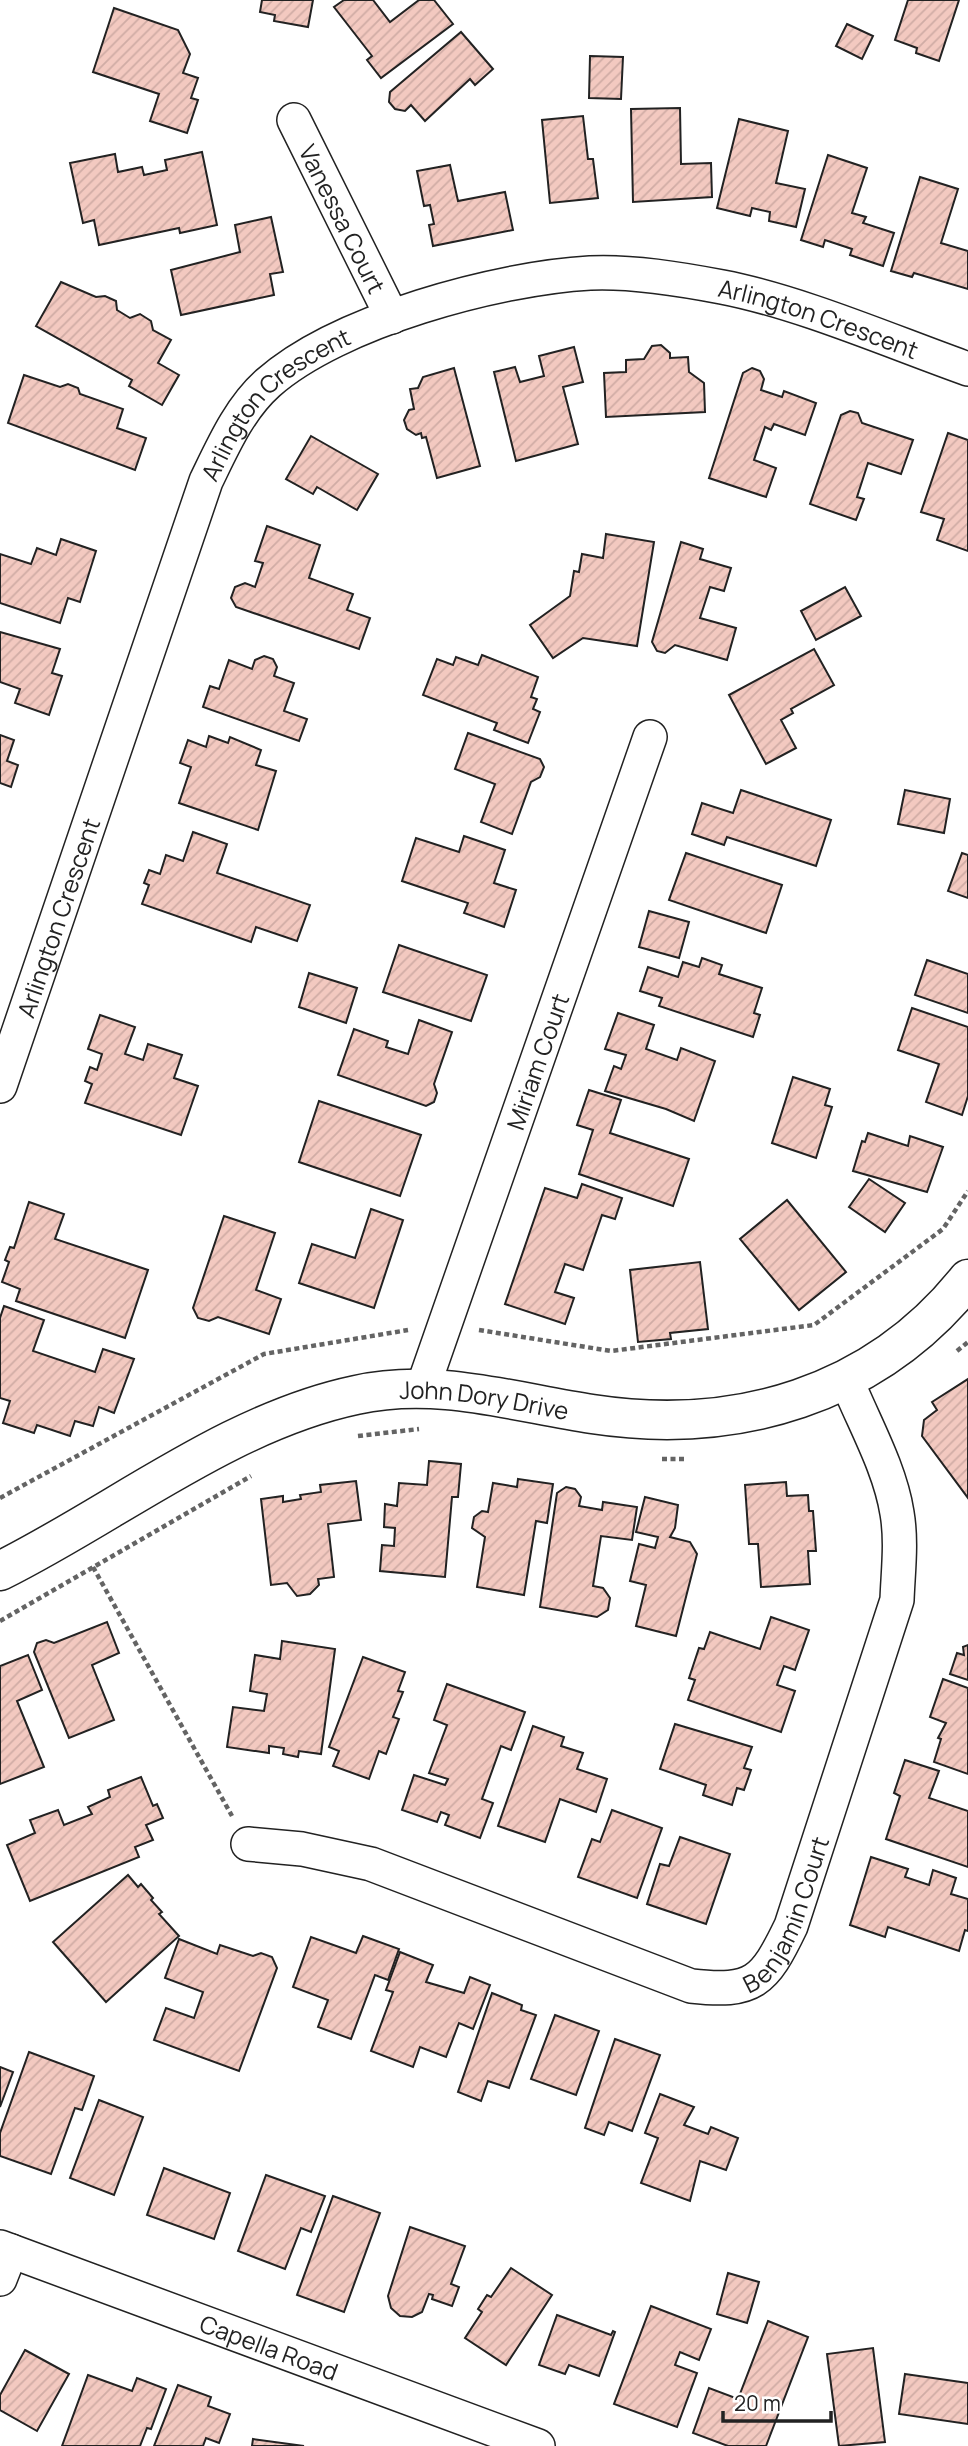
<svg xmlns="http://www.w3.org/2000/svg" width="968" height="2446" viewBox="0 0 968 2446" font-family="Manrope,sans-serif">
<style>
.building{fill:url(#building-hatch);stroke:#222;stroke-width:2}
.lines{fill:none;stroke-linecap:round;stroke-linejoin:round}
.minor-casing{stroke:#222;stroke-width:36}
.tertiary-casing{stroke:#222;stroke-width:41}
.path{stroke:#646464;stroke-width:4.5;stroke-dasharray:5 3.5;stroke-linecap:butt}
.minor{stroke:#fff;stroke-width:33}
.tertiary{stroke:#fff;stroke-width:38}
.labels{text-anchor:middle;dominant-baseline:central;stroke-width:5;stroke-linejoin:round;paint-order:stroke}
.street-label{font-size:24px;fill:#222;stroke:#fff}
</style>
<defs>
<pattern id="building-hatch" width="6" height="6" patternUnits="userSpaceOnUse" patternTransform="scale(1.75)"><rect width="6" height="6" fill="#f3c9c0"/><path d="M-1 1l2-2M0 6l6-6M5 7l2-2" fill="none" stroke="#d0aca5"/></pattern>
</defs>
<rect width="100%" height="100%" fill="#fff"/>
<g class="building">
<polygon points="262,0 313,0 308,27 274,21 275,15 260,12"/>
<polygon points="344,0 373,0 390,22 419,0 434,0 453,24 381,78 367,60 372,56 334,7"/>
<polygon points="908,0 959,0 939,61 916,53 917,48 895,40"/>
<polygon points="114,8 178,30 190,54 183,73 198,78 191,98 198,100 187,133 150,121 159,94 93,72"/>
<polygon points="847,24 873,36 862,59 836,46"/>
<polygon points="461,32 493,69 475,85 470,79 425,121 411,105 405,111 395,109 389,102 390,92"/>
<polygon points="590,56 623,57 621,99 589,98"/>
<polygon points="680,108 681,164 711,163 712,197 633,202 631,109"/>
<polygon points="583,116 588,159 593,159 598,198 550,203 542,120"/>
<polygon points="739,119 788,131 776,183 805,189 796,227 769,221 770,212 752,208 750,216 717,208"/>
<polygon points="202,152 217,225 180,233 179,228 99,245 94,220 83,223 70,163 115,154 118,172 142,167 144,175 167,170 165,160"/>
<polygon points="828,155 867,168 852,213 866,217 863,223 894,233 883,266 850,255 852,249 825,240 823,247 801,240"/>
<polygon points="450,165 458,201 505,192 513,230 433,246 429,225 434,224 430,205 424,206 417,171"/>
<polygon points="920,177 958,189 941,243 968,251 968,289 914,273 912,277 891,271"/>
<polygon points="271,217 283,272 270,274 274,295 181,315 171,270 240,252 235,225"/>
<polygon points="61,282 96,297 105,296 116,301 117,310 130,318 140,314 151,321 153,330 171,340 158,363 179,375 162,405 129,386 132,380 36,326"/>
<polygon points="661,345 670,353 670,358 688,357 689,372 704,383 705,412 606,417 604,373 626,372 626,360 644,359 652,346"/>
<polygon points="574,347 583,382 563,387 578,444 516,461 494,372 515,367 520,382 544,376 539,356"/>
<polygon points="454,368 480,466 437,478 426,437 422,438 421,433 416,435 407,429 404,420 409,410 414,409 410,389 418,388 423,377"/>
<polygon points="752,368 760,371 764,379 761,390 782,397 784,391 816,403 805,435 774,424 771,430 765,427 754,460 776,468 766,497 709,478 743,373"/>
<polygon points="24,375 60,387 68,384 78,388 80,394 123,409 117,428 146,438 135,470 8,423"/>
<polygon points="850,411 858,413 862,423 913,440 901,474 868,463 857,497 864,499 856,520 810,504 841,415"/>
<polygon points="948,433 968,440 968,551 937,540 944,519 921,512"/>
<polygon points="311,436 378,474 357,510 317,487 313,494 286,479"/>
<polygon points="267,526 320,545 309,578 353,594 347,610 370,618 359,649 236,607 231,598 235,587 245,583 255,587 263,563 255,561"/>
<polygon points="606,534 654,542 637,646 583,638 553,658 530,625 570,596 574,571 579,572 582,554 603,558"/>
<polygon points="61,539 96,551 80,602 68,598 60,623 0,603 0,554 31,564 37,548 56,555"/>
<polygon points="681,542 703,549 700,559 731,568 724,591 710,587 700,618 736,628 727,660 675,645 665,653 657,651 652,642"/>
<polygon points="845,587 861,616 816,640 801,611"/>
<polygon points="0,632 60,649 52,673 62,676 49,715 15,703 20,689 0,682"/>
<polygon points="814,649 834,685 791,709 793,713 781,720 796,748 766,764 729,695"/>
<polygon points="482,655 538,677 531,697 537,699 533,709 540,712 528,743 494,730 497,723 423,695 437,659 453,665 456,657 478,665"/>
<polygon points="264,656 273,659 277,667 274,676 294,683 284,711 307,719 299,741 203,707 210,686 219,689 229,660 252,669 255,660"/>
<polygon points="468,733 540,759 544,767 540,777 531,782 512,834 481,822 495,784 455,769"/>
<polygon points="0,735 14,740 7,761 18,765 11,787 0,783"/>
<polygon points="209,736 228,743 230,737 261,750 256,765 276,771 258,830 179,803 191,767 180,763 188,740 206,747"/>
<polygon points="741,790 831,820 816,866 727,837 724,845 692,834 702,803 733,813"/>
<polygon points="905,790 950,799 944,833 898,824"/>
<polygon points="193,832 227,844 217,873 310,905 297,941 256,927 251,942 142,904 149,885 144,883 149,870 160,874 166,855 183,861"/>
<polygon points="464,836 505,850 494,883 516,890 504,927 464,913 468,903 402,881 416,838 459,852"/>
<polygon points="686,853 782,885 766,933 669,900"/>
<polygon points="962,853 968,855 968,898 948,891"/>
<polygon points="649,911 689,922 679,958 639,947"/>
<polygon points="399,945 487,975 471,1021 383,992"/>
<polygon points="702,958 722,965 719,974 762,988 754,1013 760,1015 753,1037 659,1006 662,998 640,991 648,967 678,977 683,962 699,967"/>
<polygon points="927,960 968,974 968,1013 915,995"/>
<polygon points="309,973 357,988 346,1023 299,1007"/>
<polygon points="912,1008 968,1027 968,1096 962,1115 926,1102 939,1064 898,1050"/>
<polygon points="618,1013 654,1025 646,1049 677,1060 681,1048 715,1061 694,1121 666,1109 605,1091 614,1066 621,1069 626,1055 605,1049"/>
<polygon points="100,1015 135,1027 125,1054 143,1060 148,1044 182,1055 174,1078 198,1086 181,1135 85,1103 92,1084 85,1081 90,1067 97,1070 102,1054 88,1049"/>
<polygon points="419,1020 452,1032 434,1084 437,1093 434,1102 426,1106 338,1075 354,1029 388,1041 386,1047 408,1054"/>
<polygon points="793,1077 830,1089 825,1105 832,1107 816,1158 772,1143"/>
<polygon points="589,1090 621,1100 610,1133 689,1159 673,1206 579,1174 593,1130 577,1125"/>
<polygon points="319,1101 421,1135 400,1196 299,1162"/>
<polygon points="868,1133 908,1146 910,1136 943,1147 927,1192 853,1171 862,1141 865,1142"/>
<polygon points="869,1179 905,1203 885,1232 849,1207"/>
<polygon points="582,1184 622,1198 615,1219 602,1215 583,1270 565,1264 555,1292 574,1298 565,1324 505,1304 545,1188 577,1198"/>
<polygon points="787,1200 846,1272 799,1310 740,1239"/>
<polygon points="29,1202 64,1214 55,1239 148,1270 125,1338 16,1301 20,1289 2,1282 9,1262 5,1260 10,1247 14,1248"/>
<polygon points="371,1209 403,1220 374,1308 299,1283 312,1244 355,1258"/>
<polygon points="224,1216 275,1233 256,1290 281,1299 269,1334 218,1317 209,1321 198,1318 193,1308"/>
<polygon points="700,1262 708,1329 670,1333 671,1339 638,1342 630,1270"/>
<polygon points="4,1306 44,1320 33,1351 95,1372 103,1349 134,1359 114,1413 99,1407 93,1426 75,1421 70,1436 37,1425 34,1433 3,1423 10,1401 0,1398 0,1318"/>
<polygon points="968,1379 968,1498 922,1436 924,1420 937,1410 932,1402"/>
<polygon points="429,1461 461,1464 458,1497 452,1497 445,1577 380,1571 382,1545 394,1546 395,1528 384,1527 385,1504 397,1506 399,1483 427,1485"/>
<polygon points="518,1479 553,1484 547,1523 536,1521 524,1595 477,1587 485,1537 472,1528 474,1517 482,1511 488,1512 493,1483 517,1487"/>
<polygon points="356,1481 361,1520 328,1524 334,1577 318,1579 319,1585 310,1594 297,1596 287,1583 271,1585 261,1499 283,1496 283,1502 301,1499 300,1495 321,1492 320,1485"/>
<polygon points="786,1482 787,1496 808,1495 809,1511 813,1511 816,1551 808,1551 810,1584 761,1587 758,1544 749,1544 745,1485"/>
<polygon points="566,1487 575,1489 581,1497 579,1506 602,1510 603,1502 637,1507 632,1540 601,1536 593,1586 603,1588 610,1598 608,1610 597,1617 540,1607 557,1493"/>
<polygon points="645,1497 678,1505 675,1528 670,1537 690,1542 697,1554 676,1636 636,1626 646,1585 630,1581 639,1544 655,1548 658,1537 636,1532"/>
<polygon points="771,1617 809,1630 795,1670 784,1666 777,1685 795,1691 781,1732 688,1700 695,1680 689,1678 699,1648 704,1649 710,1632 760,1649"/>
<polygon points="107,1622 119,1653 92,1665 114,1720 69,1738 34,1652 37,1643 46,1640 54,1643"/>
<polygon points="282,1641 335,1649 321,1754 299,1751 298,1757 283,1754 284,1748 269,1746 269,1753 227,1747 233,1707 264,1711 267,1694 250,1691 255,1655 280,1659"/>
<polygon points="968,1645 968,1680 950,1674 957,1653 964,1655 963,1647"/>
<polygon points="28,1655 42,1690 17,1701 44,1767 0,1784 0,1666"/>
<polygon points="363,1657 405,1672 398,1691 403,1692 393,1717 399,1719 386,1754 379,1751 369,1779 333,1766 339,1751 329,1747"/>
<polygon points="943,1679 968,1688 968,1774 934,1762 941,1739 938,1738 946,1723 930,1717"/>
<polygon points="447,1684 525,1712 511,1750 501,1746 482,1799 493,1803 480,1838 445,1825 449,1815 441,1812 437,1822 402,1810 414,1775 445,1785 448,1779 429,1773 447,1725 434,1720"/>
<polygon points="675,1724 752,1747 744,1768 751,1770 744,1790 737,1788 732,1805 703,1795 706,1785 660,1769"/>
<polygon points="533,1726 564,1737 561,1746 583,1753 577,1769 607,1779 596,1812 560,1799 545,1842 498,1826"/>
<polygon points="905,1760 939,1771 929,1798 968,1811 968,1867 886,1839 900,1796 894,1793"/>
<polygon points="141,1777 153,1806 157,1804 163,1818 146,1825 153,1840 135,1847 139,1857 30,1901 7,1845 35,1833 30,1820 58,1810 64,1825 92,1814 88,1807 110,1797 108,1790"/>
<polygon points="612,1810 662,1828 637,1898 578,1877 592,1839 600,1842"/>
<polygon points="680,1837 730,1854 706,1924 647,1904 660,1864 669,1866"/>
<polygon points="871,1857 908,1869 905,1877 929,1885 933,1870 956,1878 951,1894 968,1899 968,1931 965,1930 959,1951 888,1927 885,1937 850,1925"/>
<polygon points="128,1875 138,1887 141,1884 153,1898 151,1900 162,1912 159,1914 179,1936 106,2002 53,1942"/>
<polygon points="363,1936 399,1949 388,1980 375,1975 351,2039 318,2027 328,2000 293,1987 311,1937 356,1953"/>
<polygon points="179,1939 217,1954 220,1945 253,1956 261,1953 272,1957 277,1968 239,2071 154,2040 166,2008 194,2018 203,1992 165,1978"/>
<polygon points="400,1952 433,1965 426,1982 464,1993 470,1977 490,1985 473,2029 459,2023 446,2057 420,2047 413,2067 371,2051 393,1992 386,1990"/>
<polygon points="492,1993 522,2005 521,2010 536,2015 509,2088 488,2081 481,2101 458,2092"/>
<polygon points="555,2015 599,2031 576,2095 531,2079"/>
<polygon points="615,2039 660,2055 632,2131 609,2122 604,2135 585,2128"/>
<polygon points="29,2052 94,2076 82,2110 75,2108 51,2174 0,2156 0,2133"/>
<polygon points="0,2067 13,2072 0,2107"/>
<polygon points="660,2094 694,2107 684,2125 708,2134 711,2127 738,2138 726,2170 700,2161 690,2201 641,2183 658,2138 645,2133"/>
<polygon points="99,2100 143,2117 114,2195 70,2178"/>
<polygon points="164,2168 230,2193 214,2239 147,2215"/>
<polygon points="266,2175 325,2196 311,2232 301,2228 285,2269 238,2251"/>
<polygon points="333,2196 380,2213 344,2312 297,2295"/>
<polygon points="410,2227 465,2246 451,2284 459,2287 452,2306 432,2299 433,2295 429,2294 422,2312 412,2317 400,2316 391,2308 388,2296"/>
<polygon points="511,2268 552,2295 506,2365 465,2338 482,2312 478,2309 487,2295 491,2297"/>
<polygon points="728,2273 759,2282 747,2323 717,2314"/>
<polygon points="651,2306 711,2329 699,2360 680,2352 675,2365 697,2373 677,2427 614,2404"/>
<polygon points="557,2315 611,2335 613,2331 615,2332 599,2376 569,2365 565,2374 539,2365"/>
<polygon points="768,2321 808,2337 766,2446 728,2446 693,2433 709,2388 738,2399"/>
<polygon points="873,2348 885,2442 839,2446 827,2354"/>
<polygon points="25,2350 69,2374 37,2431 0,2410 0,2395"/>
<polygon points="905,2374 968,2383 968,2424 899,2414"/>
<polygon points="88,2375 132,2391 137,2378 166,2389 151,2429 147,2428 140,2446 62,2446"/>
<polygon points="178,2385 211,2397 208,2406 230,2414 219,2443 206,2438 203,2446 154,2446"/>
<polygon points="253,2439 304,2446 252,2446"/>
</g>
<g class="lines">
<defs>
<g id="minor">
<path id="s1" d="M 294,120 L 392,317"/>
<path id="s2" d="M 0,1086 L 206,481 C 223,446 239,409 268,383 C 338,321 498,278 590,273 C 632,271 680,279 722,287 C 800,302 892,342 968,369"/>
<path id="s3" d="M 423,1387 L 650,737"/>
<path id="s4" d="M 248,1844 L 302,1849 L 371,1864 L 691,1986 C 754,1993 764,1982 791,1926 L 897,1600 C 898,1572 902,1542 897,1513 C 890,1468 864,1423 847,1381"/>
<path id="s5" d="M 0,2247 L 538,2446"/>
<polyline points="0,2279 11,2251"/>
</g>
<g id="tertiary">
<path id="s6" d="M 0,1571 C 115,1514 228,1422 356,1395 C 436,1377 513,1402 592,1414 C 736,1436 875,1396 968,1279"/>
</g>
</defs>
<use href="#minor" class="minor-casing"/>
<use href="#tertiary" class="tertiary-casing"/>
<g class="path">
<polyline points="479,1330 611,1351 814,1325 943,1229 968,1191"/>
<polyline points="957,1351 968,1342"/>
<polyline points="358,1436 419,1429"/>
<polyline points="662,1459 685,1459"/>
<polyline points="0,1498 264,1354 408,1330"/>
<polyline points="93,1567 232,1816"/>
<polyline points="0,1621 251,1476"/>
</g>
<use href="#minor" class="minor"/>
<use href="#tertiary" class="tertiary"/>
</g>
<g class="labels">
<g class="street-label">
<text stroke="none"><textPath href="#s1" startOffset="110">Vanessa Court</textPath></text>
<text stroke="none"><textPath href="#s2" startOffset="1335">Arlington Crescent</textPath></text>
<text stroke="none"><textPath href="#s2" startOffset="746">Arlington Crescent</textPath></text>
<text stroke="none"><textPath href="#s2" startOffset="178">Arlington Crescent</textPath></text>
<text stroke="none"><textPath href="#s3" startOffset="345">Miriam Court</textPath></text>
<text stroke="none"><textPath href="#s6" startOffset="528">John Dory Drive</textPath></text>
<text stroke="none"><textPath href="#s4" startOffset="606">Benjamin Court</textPath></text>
<text stroke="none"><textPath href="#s5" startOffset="287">Capella Road</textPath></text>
</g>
</g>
<path d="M723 2411v10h108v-10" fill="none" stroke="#222222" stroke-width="3.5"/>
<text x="734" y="2411" font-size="21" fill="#222222" stroke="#ffffff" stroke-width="5" paint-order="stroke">20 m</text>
</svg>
